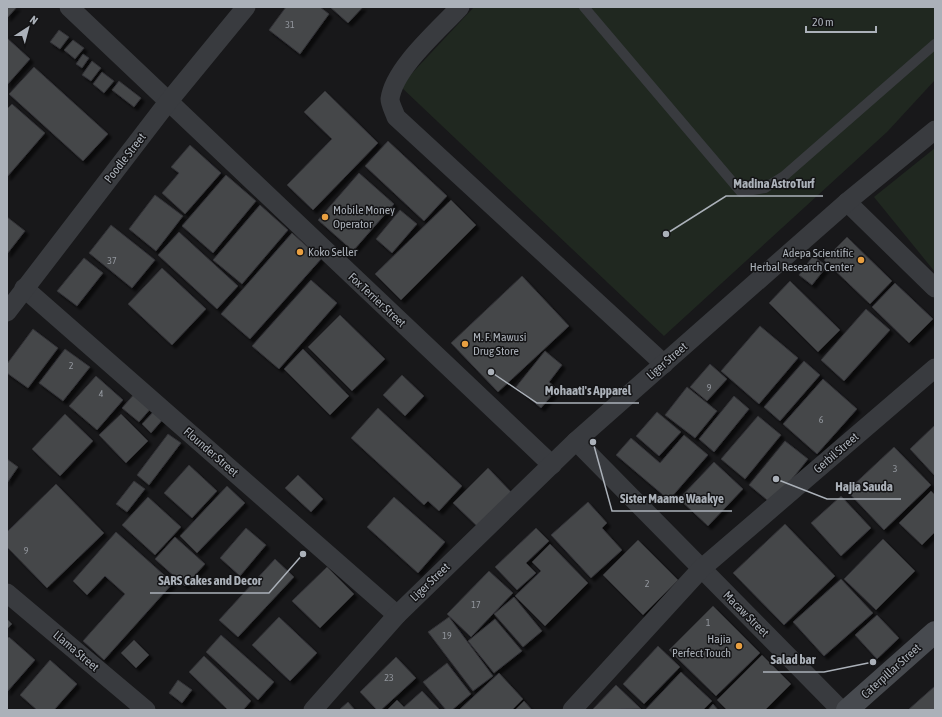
<svg xmlns="http://www.w3.org/2000/svg" width="942" height="717" viewBox="0 0 942 717" font-family="'Asap Condensed',sans-serif">
<style>
.green{fill:#202820}
.building{fill:#45464a;stroke:#323236;filter:url(#shadow)}
.lines{fill:none;stroke-linecap:round;stroke-linejoin:round}
.lane{stroke:#393b3f;stroke-width:10}
.street{stroke:#393b3f;stroke-width:19}
.secondary{stroke:#474a4f;stroke-width:22}
.poi-dot{fill:#e9a041;stroke:#131315;stroke-width:1.5}
.labels{text-anchor:middle;dominant-baseline:central;stroke-width:3;stroke-linejoin:round;paint-order:stroke}
.number-label{font-size:10px;fill:#92969d}
.street-label{font-size:12px;fill:#abb1b9;stroke:#131315}
.poi-label{font-size:12px;fill:#abb1b9;stroke:#131315;text-anchor:start}
.leader{fill:none;stroke:#abb1b9;stroke-width:1.5}
.callout-dot{fill:#abb1b9;stroke:#131315;stroke-width:1.5}
.callout-label{font-size:13px;text-anchor:middle;font-weight:bold;fill:#abb1b9;stroke:#131315;stroke-width:3;stroke-linejoin:round;paint-order:stroke}
</style>
<defs>
<filter id="shadow"><feDropShadow dx="3.5" dy="3.5" stdDeviation="1" flood-color="#0009"/></filter>
</defs>
<rect width="100%" height="100%" fill="#18181a"/>
<g class="green">
<polygon points="474,7 935,7 935,80 887,132 664,336 400,86"/>
<polygon points="935,148 935,272 874,197"/>
</g>
<g class="building">
<polygon points="7,7 17,7 7,18"/>
<polygon points="286,7 320,7 329,14 300,54 269,30"/>
<polygon points="330,7 363,7 348,23"/>
<polygon points="59,30 69,37 60,49 50,42"/>
<polygon points="7,38 30,59 7,85"/>
<polygon points="73,40 84,48 75,59 64,50"/>
<polygon points="83,54 89,58 82,68 76,64"/>
<polygon points="92,61 101,68 91,81 82,75"/>
<polygon points="34,67 108,134 83,161 9,94"/>
<polygon points="102,72 114,81 104,93 93,84"/>
<polygon points="119,81 141,98 134,107 112,90"/>
<polygon points="325,91 378,143 313,210 287,185 332,139 304,112"/>
<polygon points="12,104 45,133 7,177 7,109"/>
<polygon points="388,141 447,196 424,221 365,166"/>
<polygon points="190,145 221,173 185,214 162,193 179,173 171,167"/>
<polygon points="359,173 394,204 353,251 318,220"/>
<polygon points="226,175 256,201 213,253 182,226"/>
<polygon points="155,195 183,216 156,251 129,229"/>
<polygon points="451,200 476,225 401,300 375,274"/>
<polygon points="260,205 288,230 242,284 213,260"/>
<polygon points="400,210 417,224 392,253 376,239"/>
<polygon points="7,217 25,231 7,254"/>
<polygon points="111,225 155,260 132,288 89,253"/>
<polygon points="179,232 238,286 217,309 158,255"/>
<polygon points="292,233 321,259 250,339 221,314"/>
<polygon points="847,237 892,281 870,304 824,260"/>
<polygon points="813,256 827,266 812,285 799,275"/>
<polygon points="84,258 103,273 77,306 57,291"/>
<polygon points="162,268 206,309 172,345 128,304"/>
<polygon points="522,276 569,326 498,392 451,343"/>
<polygon points="311,280 337,303 279,369 252,346"/>
<polygon points="790,281 840,330 818,352 769,303"/>
<polygon points="895,283 933,319 909,343 872,307"/>
<polygon points="866,309 890,330 844,381 821,360"/>
<polygon points="340,315 385,359 352,391 308,347"/>
<polygon points="760,326 798,358 759,404 721,371"/>
<polygon points="33,329 58,348 28,388 7,373 7,364"/>
<polygon points="65,349 90,367 63,401 39,383"/>
<polygon points="303,349 349,396 330,415 284,369"/>
<polygon points="545,351 562,365 549,382 557,389 541,408 516,387"/>
<polygon points="804,361 820,375 780,421 764,407"/>
<polygon points="710,364 727,379 707,401 690,387"/>
<polygon points="402,375 424,396 405,416 383,395"/>
<polygon points="96,376 123,400 97,430 69,406"/>
<polygon points="823,379 857,409 817,454 783,424"/>
<polygon points="687,387 717,411 695,438 665,415"/>
<polygon points="136,392 153,406 139,422 122,408"/>
<polygon points="734,396 749,409 714,452 699,439"/>
<polygon points="378,408 462,486 439,511 428,501 424,505 351,438"/>
<polygon points="155,410 164,418 151,433 142,424"/>
<polygon points="657,412 681,432 659,456 636,436"/>
<polygon points="65,414 93,441 60,476 32,449"/>
<polygon points="121,414 148,441 126,463 99,435"/>
<polygon points="758,416 781,435 745,479 721,459"/>
<polygon points="935,425 935,476 910,449"/>
<polygon points="168,434 181,443 149,485 137,475"/>
<polygon points="684,435 708,455 669,500 616,455 631,438 660,463"/>
<polygon points="785,441 808,459 772,504 749,485"/>
<polygon points="894,447 931,485 884,530 847,491"/>
<polygon points="7,459 18,467 7,483"/>
<polygon points="714,462 743,489 708,526 679,499"/>
<polygon points="189,465 217,491 192,518 164,493"/>
<polygon points="488,468 514,495 480,529 453,503"/>
<polygon points="298,475 323,499 311,512 285,488"/>
<polygon points="134,481 145,489 127,512 116,504"/>
<polygon points="56,484 104,533 47,588 7,547 7,532"/>
<polygon points="227,486 245,503 197,553 180,536"/>
<polygon points="931,491 935,495 935,532 922,545 899,523"/>
<polygon points="841,496 871,528 841,556 811,523"/>
<polygon points="148,497 181,527 155,555 122,525"/>
<polygon points="394,497 445,542 418,573 367,527"/>
<polygon points="588,502 607,523 602,528 622,550 591,578 551,535"/>
<polygon points="785,524 835,576 784,625 733,573"/>
<polygon points="246,528 266,545 240,576 220,558"/>
<polygon points="536,528 549,541 526,563 536,573 517,590 495,567"/>
<polygon points="116,532 173,583 104,660 83,641 125,594 105,576 87,595 73,581"/>
<polygon points="175,537 205,564 185,586 155,559"/>
<polygon points="883,539 915,571 876,610 844,579"/>
<polygon points="638,540 678,580 643,615 603,575"/>
<polygon points="550,544 588,583 545,626 515,596 541,571 532,562"/>
<polygon points="275,559 294,577 238,637 219,620"/>
<polygon points="327,567 354,594 320,628 292,601"/>
<polygon points="489,571 513,593 471,637 447,614"/>
<polygon points="841,579 873,613 824,656 793,622"/>
<polygon points="514,597 542,631 523,647 494,614"/>
<polygon points="713,606 760,653 716,696 669,650"/>
<polygon points="877,615 899,638 877,659 855,635"/>
<polygon points="279,617 317,653 290,681 252,645"/>
<polygon points="449,617 493,676 473,691 428,632"/>
<polygon points="7,619 12,624 7,629"/>
<polygon points="495,619 522,651 494,673 468,641"/>
<polygon points="221,635 274,682 258,700 206,652"/>
<polygon points="9,637 35,660 7,692 7,639"/>
<polygon points="134,640 149,655 136,668 121,653"/>
<polygon points="658,646 680,667 644,704 623,684"/>
<polygon points="762,655 791,684 765,710 727,710 717,700"/>
<polygon points="204,656 251,701 243,710 228,710 189,672"/>
<polygon points="396,657 416,678 381,710 377,710 360,692"/>
<polygon points="50,660 77,684 54,710 37,710 20,695"/>
<polygon points="447,663 471,694 452,710 446,710 423,682"/>
<polygon points="681,672 712,701 703,710 645,710"/>
<polygon points="499,673 523,699 512,710 459,710"/>
<polygon points="178,680 192,690 182,703 169,693"/>
<polygon points="616,685 641,709 592,710"/>
<polygon points="935,686 935,710 908,710"/>
<polygon points="422,691 440,710 387,710 397,700 404,707"/>
<polygon points="524,701 532,710 515,710"/>
<polygon points="348,702 355,710 339,710"/>
<polygon points="713,704 718,710 708,710"/>
</g>
<g class="lines">
<polyline class="lane" points="584,7 741,192 765,188 784,176 935,44"/>
<g class="street">
<polyline points="69,7 552,465"/>
<path d="M 460,7 C 439,30 394,68 390,99 C 390,104 394,111 396,117 L 664,364"/>
<polyline points="847,202 935,288"/>
<polyline points="24,288 397,615"/>
<polyline points="7,312 168,102 246,7"/>
<polyline points="576,441 841,710"/>
<polyline points="7,593 146,710"/>
<polyline points="313,710 397,615 576,441 847,202 935,130"/>
<polyline points="572,710 701,569 935,368"/>
</g>
<polyline class="secondary" points="847,710 935,632"/>
</g>
<g class="poi-dot">
<circle cx="325" cy="217" r="4"/>
<circle cx="300" cy="252" r="4"/>
<circle cx="861" cy="260" r="4"/>
<circle cx="465" cy="344" r="4"/>
<circle cx="739" cy="646" r="4"/>
</g>
<g class="labels">
<g class="number-label">
<text x="290" y="24">31</text>
<text x="112" y="260">37</text>
<text x="71" y="365">2</text>
<text x="709" y="387">9</text>
<text x="101" y="393">4</text>
<text x="821" y="419">6</text>
<text x="895" y="468">3</text>
<text x="26" y="550">9</text>
<text x="647" y="583">2</text>
<text x="476" y="604">17</text>
<text x="708" y="622">1</text>
<text x="447" y="635">19</text>
<text x="389" y="677">23</text>
</g>
<g class="street-label">
<text transform="translate(125 158) rotate(-52)">Poodle Street</text>
<text transform="translate(377 300) rotate(43)">Fox Terrier Street</text>
<text transform="translate(667 361) rotate(-41)">Liger Street</text>
<text transform="translate(211 452) rotate(41)">Flounder Street</text>
<text transform="translate(836 453) rotate(-41)">Gerbil Street</text>
<text transform="translate(430 582) rotate(-44)">Liger Street</text>
<text transform="translate(746 614) rotate(45)">Macaw Street</text>
<text transform="translate(76 651) rotate(40)">Llama Street</text>
<text transform="translate(891 671) rotate(-42)">Caterpillar Street</text>
</g>
<g class="poi-label">
<text x="333" y="210">Mobile Money<tspan x="333" dy="14">Operator</tspan></text>
<text x="308" y="252">Koko Seller</text>
<text x="853" y="253" text-anchor="end">Adepa Scientific<tspan x="853" dy="14">Herbal Research Center</tspan></text>
<text x="473" y="337">M. F. Mawusi<tspan x="473" dy="14">Drug Store</tspan></text>
<text x="731" y="639" text-anchor="end">Hajia<tspan x="731" dy="14">Perfect Touch</tspan></text>
</g>
</g>
<path class="leader" d="M666 234L726 196H823M491 372L537 403H639M776 479L827 499H901M593 442L612 511H732M303 554L269 593H150M873 662L824 672H763"/>
<g class="callout-dot">
<circle cx="666" cy="234" r="4"/>
<circle cx="491" cy="372" r="4"/>
<circle cx="776" cy="479" r="4"/>
<circle cx="593" cy="442" r="4"/>
<circle cx="303" cy="554" r="4"/>
<circle cx="873" cy="662" r="4"/>
</g>
<g class="callout-label">
<text x="774" y="188">Madina AstroTurf</text>
<text x="588" y="395">Mohaati's Apparel</text>
<text x="864" y="491">Hajia Sauda</text>
<text x="672" y="503">Sister Maame Waakye</text>
<text x="210" y="585">SARS Cakes and Decor</text>
<text x="793" y="664">Salad bar</text>
</g>
<rect width="942" height="717" fill="none" stroke="#abb1b9" stroke-width="16"/>
<g transform="translate(28 28) rotate(36)" stroke="#131315" stroke-width="3" paint-order="stroke">
<path d="M0-3L7 15L0 10L-7 15Z" fill="#abb1b9"/>
<text y="-6" font-size="11" font-weight="bold" text-anchor="middle" fill="#abb1b9">N</text>
</g>
<path d="M806 26v6h70v-6" fill="none" stroke="#abb1b9" stroke-width="2"/>
<text x="812" y="26" font-size="12" fill="#abb1b9" stroke="#131315" stroke-width="3" paint-order="stroke">20 m</text>
</svg>
